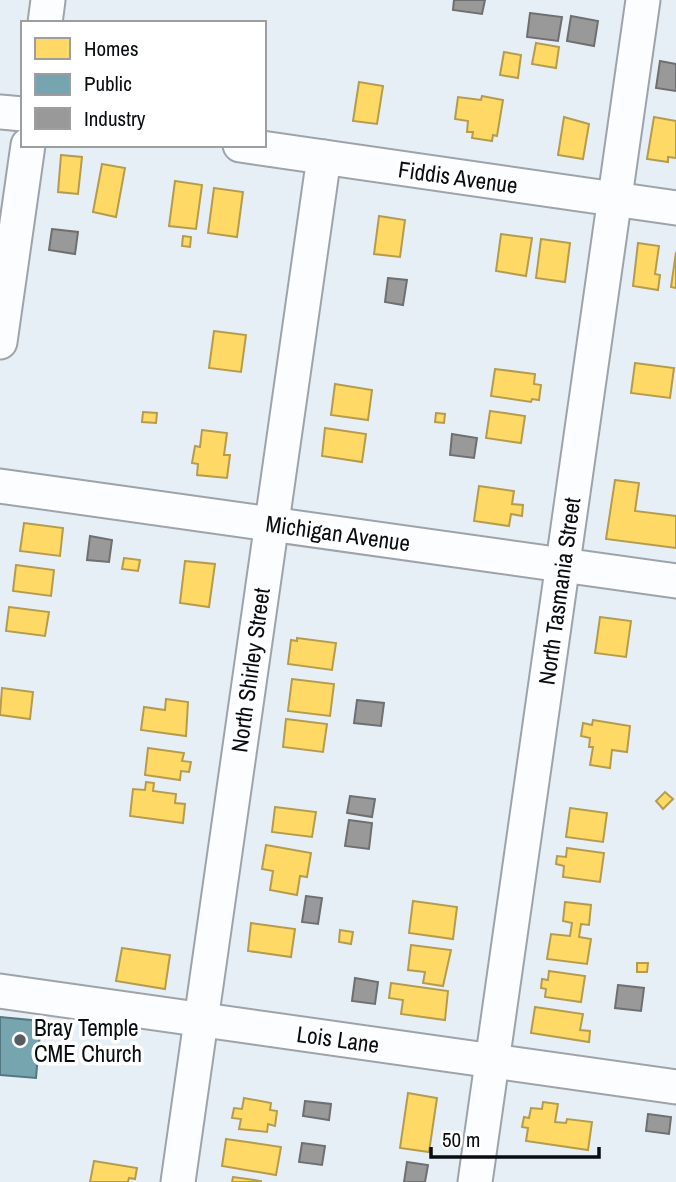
<svg xmlns="http://www.w3.org/2000/svg" width="676" height="1182" viewBox="0 0 676 1182" font-family="'Archivo Narrow',sans-serif">
<style>
.homes{fill:#ffd966;stroke:#b59c4c;stroke-width:2}
.public{fill:#76a5af;stroke:#55777f;stroke-width:2}
.industry{fill:#999;stroke:#6e6f70;stroke-width:2}
.lines{fill:none;stroke-linecap:round;stroke-linejoin:round}
.minor-casing{stroke:#9da3a8;stroke-width:37}
.minor{stroke:#fbfdfe;stroke-width:33}
.poi-dot{fill:#565c60;stroke:#fff;stroke-width:2.5}
.labels{text-anchor:middle;dominant-baseline:central;stroke-width:7;stroke-linejoin:round;paint-order:stroke}
.street-label{font-size:23px;fill:#080d10;stroke:#fff}
.poi-label{font-size:23px;fill:#080d10;stroke:#fff;text-anchor:start}
</style>
<rect width="100%" height="100%" fill="#e7eff6"/>
<g class="homes">
<polygon points="536,43 559,47 556,68 532,64"/>
<polygon points="504,52 521,55 518,78 500,75"/>
<polygon points="359,82 383,86 377,124 353,121"/>
<polygon points="482,96 503,100 497,136 493,135 492,141 472,138 473,132 467,132 468,121 455,119 458,97 481,100"/>
<polygon points="564,117 589,124 583,159 558,155"/>
<polygon points="654,117 676,121 676,158 668,157 668,162 647,159"/>
<polygon points="61,155 82,157 78,194 58,192"/>
<polygon points="102,164 125,168 116,217 93,212"/>
<polygon points="175,181 202,185 196,229 169,226"/>
<polygon points="214,188 243,192 237,237 208,233"/>
<polygon points="379,216 405,220 400,257 374,254"/>
<polygon points="501,234 532,238 526,276 496,271"/>
<polygon points="183,236 191,237 190,247 182,246"/>
<polygon points="541,239 570,243 565,282 536,278"/>
<polygon points="638,243 659,246 655,274 660,275 658,290 633,286"/>
<polygon points="676,252 676,288 671,287"/>
<polygon points="214,331 246,335 241,372 209,368"/>
<polygon points="635,363 674,368 670,398 631,393"/>
<polygon points="495,369 535,374 534,384 541,385 539,400 532,399 531,402 491,396"/>
<polygon points="335,384 372,390 368,420 331,415"/>
<polygon points="490,411 525,416 521,443 486,438"/>
<polygon points="143,412 157,413 156,423 142,422"/>
<polygon points="436,413 445,414 444,423 435,422"/>
<polygon points="325,428 366,434 362,462 322,456"/>
<polygon points="202,430 227,433 224,455 230,455 227,478 197,475 198,464 192,463 195,446 200,447"/>
<polygon points="615,480 639,483 635,511 676,516 676,548 606,539"/>
<polygon points="479,486 514,491 512,504 523,505 522,516 511,514 509,526 474,521"/>
<polygon points="24,523 63,528 60,556 20,551"/>
<polygon points="124,558 140,560 138,571 122,569"/>
<polygon points="185,561 215,564 209,607 180,603"/>
<polygon points="16,565 54,570 51,596 13,591"/>
<polygon points="9,607 49,612 45,636 6,631"/>
<polygon points="600,617 631,621 626,657 595,653"/>
<polygon points="297,638 336,643 332,670 288,664 291,640 297,641"/>
<polygon points="292,679 334,684 330,716 288,711"/>
<polygon points="2,688 33,692 30,719 0,715"/>
<polygon points="166,699 188,702 186,736 141,730 144,707 165,710"/>
<polygon points="286,719 327,724 323,752 283,747"/>
<polygon points="593,720 630,726 627,752 612,750 610,768 590,765 593,747 589,747 590,738 581,736 583,723 592,725"/>
<polygon points="148,748 184,753 182,761 191,762 189,772 181,771 180,780 145,775"/>
<polygon points="146,782 154,783 153,791 176,794 175,803 185,804 183,823 130,816 133,789 145,790"/>
<polygon points="665,792 673,799 663,809 656,801"/>
<polygon points="275,807 316,812 312,837 272,832"/>
<polygon points="570,808 607,813 603,842 566,837"/>
<polygon points="266,845 311,853 307,877 300,876 297,895 270,890 273,871 262,869"/>
<polygon points="567,848 604,853 600,882 563,877 564,866 556,864 557,856 566,857"/>
<polygon points="413,901 457,907 453,939 409,933"/>
<polygon points="565,902 591,905 589,925 581,924 579,937 591,939 587,964 547,959 551,934 570,936 572,923 563,921"/>
<polygon points="251,923 295,929 291,957 248,951"/>
<polygon points="340,930 353,932 351,944 339,942"/>
<polygon points="411,945 451,950 443,986 423,983 425,972 408,970"/>
<polygon points="122,948 170,955 165,989 116,981"/>
<polygon points="637,963 648,963 647,972 637,972"/>
<polygon points="549,971 585,976 581,1002 545,997 546,989 541,988 542,979 548,980"/>
<polygon points="391,983 448,991 445,1020 401,1014 403,1000 389,998"/>
<polygon points="535,1007 583,1014 580,1030 590,1031 589,1042 531,1033"/>
<polygon points="408,1093 437,1098 429,1152 400,1148"/>
<polygon points="244,1098 271,1103 270,1110 277,1111 275,1126 268,1124 267,1132 239,1129 241,1119 232,1118 234,1108 242,1109"/>
<polygon points="543,1102 558,1104 555,1122 566,1123 567,1119 592,1122 588,1150 526,1141 528,1128 522,1127 524,1117 529,1118 531,1108 542,1109"/>
<polygon points="226,1139 281,1147 276,1175 222,1166"/>
<polygon points="94,1161 137,1168 135,1179 129,1178 128,1182 90,1182"/>
<polygon points="233,1177 261,1181 261,1182 232,1182"/>
</g>
<polygon class="public" points="0,1017 41,1021 36,1078 0,1075"/>
<g class="industry">
<polygon points="454,0 485,0 482,14 453,10"/>
<polygon points="530,13 562,17 558,41 527,37"/>
<polygon points="571,16 598,21 594,46 567,41"/>
<polygon points="660,61 676,64 676,91 656,88"/>
<polygon points="52,229 78,232 75,254 49,250"/>
<polygon points="388,278 407,280 403,305 385,302"/>
<polygon points="452,434 477,438 474,458 450,455"/>
<polygon points="90,536 112,540 109,562 87,560"/>
<polygon points="357,700 384,703 381,726 354,723"/>
<polygon points="350,796 375,799 372,817 347,813"/>
<polygon points="349,820 372,823 369,849 345,846"/>
<polygon points="306,896 322,898 318,924 302,922"/>
<polygon points="355,978 378,982 375,1004 352,1001"/>
<polygon points="618,985 644,988 641,1011 615,1008"/>
<polygon points="305,1101 331,1104 329,1120 303,1116"/>
<polygon points="648,1114 671,1117 669,1134 646,1131"/>
<polygon points="302,1143 325,1146 322,1165 299,1162"/>
<polygon points="407,1162 428,1165 425,1182 404,1182"/>
</g>
<g class="lines">
<defs>
<g id="minor">
<polyline points="45,23 48,0"/>
<polyline points="0,112 23,114"/>
<polyline points="240,145 676,208"/>
<polyline points="0,342 28,145"/>
<polyline points="0,486 676,581"/>
<polyline points="0,991 676,1087"/>
<polyline points="178,1182 324,157"/>
<polyline points="475,1182 643,0"/>
</g>
</defs>
<use href="#minor" class="minor-casing"/>
<use href="#minor" class="minor"/>
</g>
<circle class="poi-dot" cx="20" cy="1040" r="7"/>
<g class="labels">
<g class="street-label">
<text transform="translate(458 177) rotate(8)">Fiddis Avenue</text>
<text transform="translate(338 533) rotate(8)">Michigan Avenue</text>
<text transform="translate(559 591) rotate(-82)">North Tasmania Street</text>
<text transform="translate(250 670) rotate(-82)">North Shirley Street</text>
<text transform="translate(338 1039) rotate(8)">Lois Lane</text>
</g>
<g class="poi-label">
<text x="34" y="1027">Bray Temple<tspan x="34" dy="26">CME Church</tspan></text>
</g>
</g>
<rect x="21" y="21" width="245" height="126" fill="#ffffff" stroke="#9c9e9f" stroke-width="2"/>
<rect x="35" y="38" width="35" height="21" fill="#ffd966" stroke="#9c9e9f" stroke-width="2"/>
<text x="84" y="56" font-size="21" fill="#080d10">Homes</text>
<rect x="35" y="74" width="35" height="21" fill="#76a5af" stroke="#9c9e9f" stroke-width="2"/>
<text x="84" y="91" font-size="21" fill="#080d10">Public</text>
<rect x="35" y="108" width="35" height="21" fill="#999999" stroke="#9c9e9f" stroke-width="2"/>
<text x="84" y="126" font-size="21" fill="#080d10">Industry</text>
<path d="M431 1147v10h168v-10" fill="none" stroke="#080d10" stroke-width="3.5"/>
<text x="442" y="1147" font-size="21" fill="#080d10" stroke="#ffffff" stroke-width="5" paint-order="stroke">50 m</text>
</svg>
